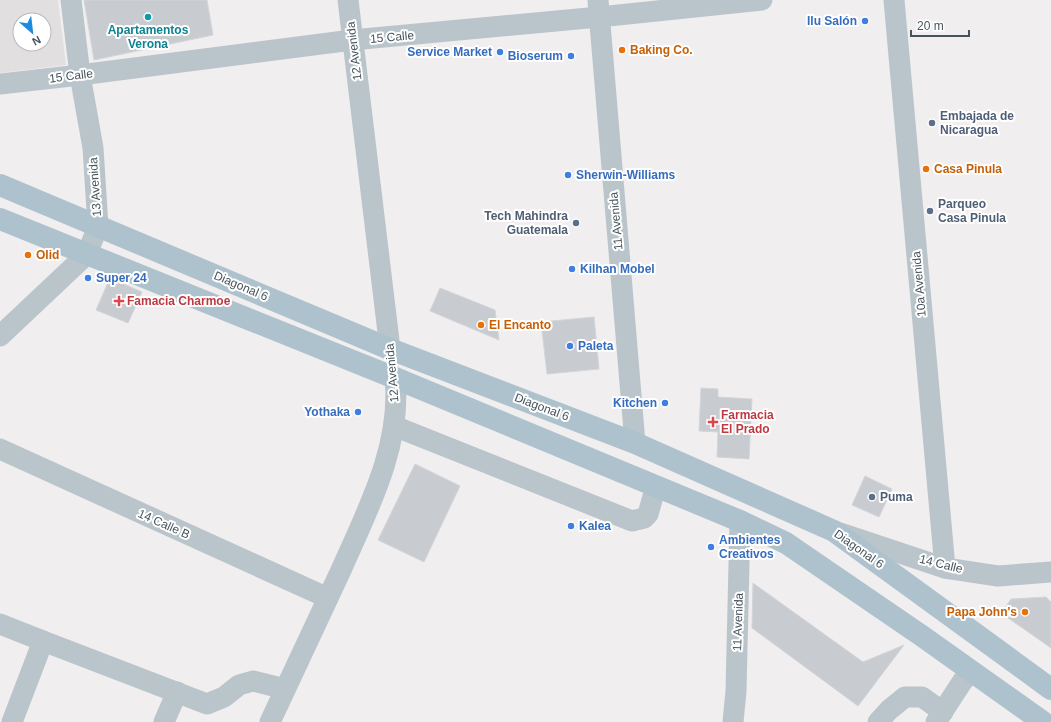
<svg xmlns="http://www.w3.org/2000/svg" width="1051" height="722" viewBox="0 0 1051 722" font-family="Arial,sans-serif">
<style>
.education{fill:#e2dfe1;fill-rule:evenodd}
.building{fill:#c8ccd1;stroke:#d2d5da}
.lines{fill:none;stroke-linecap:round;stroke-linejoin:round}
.minor{stroke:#bac5cb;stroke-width:21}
.major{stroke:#aec2cd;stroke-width:22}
.culture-dot{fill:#0f9aa8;stroke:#fff;stroke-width:1.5}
.shop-dot{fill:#3f7fe0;stroke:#fff;stroke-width:1.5}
.food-dot{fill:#e8710a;stroke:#fff;stroke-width:1.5}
.service-dot{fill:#5c6f8a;stroke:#fff;stroke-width:1.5}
.health-dot{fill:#e0444e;stroke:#fff;stroke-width:1.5}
.labels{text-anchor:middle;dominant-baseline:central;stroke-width:4;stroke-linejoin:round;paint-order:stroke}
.shop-label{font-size:12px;font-weight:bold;fill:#366cbe;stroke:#fff;text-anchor:start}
.culture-label{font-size:12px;font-weight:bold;fill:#0d838f;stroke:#fff}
.street-label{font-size:12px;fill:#46545c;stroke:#fff}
.food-label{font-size:12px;font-weight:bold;fill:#c56008;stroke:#fff;text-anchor:start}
.service-label{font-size:12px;font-weight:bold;fill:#4e5e75;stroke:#fff;text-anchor:start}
.health-label{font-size:12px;font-weight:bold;fill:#be3a42;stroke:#fff;text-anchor:start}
</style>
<rect width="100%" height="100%" fill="#f1eeef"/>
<path class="education" d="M 0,0 L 58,0 L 66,65 L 0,73 ZM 20,20 L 44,20 L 44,44 L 20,44 Z"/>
<g class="building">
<polygon points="84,0 207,0 213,35 94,60"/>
<polygon points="110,278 142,292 128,323 96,310"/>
<polygon points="440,288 495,310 499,340 430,311"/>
<polygon points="594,317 599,369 547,374 541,322"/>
<polygon points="701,388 718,389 718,397 752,399 749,459 717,457 718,432 699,431"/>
<polygon points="415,464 460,486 424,562 378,540"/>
<polygon points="865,476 892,489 879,517 852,505"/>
<polygon points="753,583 863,662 904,645 858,706 752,628"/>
<polygon points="1046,597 1051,602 1051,648 1001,613 1011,599"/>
</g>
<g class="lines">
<g class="minor">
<polyline points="348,0 390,349"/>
<polyline points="598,0 635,443"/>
<polyline points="894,0 945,568"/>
<polyline points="0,84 80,75 352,40 599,17 762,0"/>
<polyline points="0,336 87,254 98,226 93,148 80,75 71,0"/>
<polyline points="394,426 632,521 644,518 648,514 656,486"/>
<polyline points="0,449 328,598"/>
<polyline points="840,533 945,568 998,576 1051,572"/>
<polyline points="0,624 43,641"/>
<polyline points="12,722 43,641 207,704 224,697 239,685 253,681 285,689"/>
<polyline points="164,722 177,692"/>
<path d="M 270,722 C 294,671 318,620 342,568 C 368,509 402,445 395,378"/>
<polyline points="733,722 736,691 740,521"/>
<polyline points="878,722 889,710 905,697 922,697 943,712"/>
<polyline points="936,722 962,682 971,671"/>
</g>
<g class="major">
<polyline points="0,185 390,349 635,443 834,531 1051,689"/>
<polyline points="0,219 395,378 740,521 786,543 922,636 1043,722"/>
</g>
</g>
<circle class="culture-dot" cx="148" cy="17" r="4"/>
<g class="shop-dot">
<circle cx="865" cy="21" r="4"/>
<circle cx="500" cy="52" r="4"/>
<circle cx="571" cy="56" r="4"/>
<circle cx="568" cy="175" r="4"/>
<circle cx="572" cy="269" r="4"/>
<circle cx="88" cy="278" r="4"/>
<circle cx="570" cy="346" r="4"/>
<circle cx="665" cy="403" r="4"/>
<circle cx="358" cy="412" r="4"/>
<circle cx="571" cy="526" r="4"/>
<circle cx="711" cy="547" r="4"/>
</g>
<g class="food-dot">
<circle cx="622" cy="50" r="4"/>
<circle cx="926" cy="169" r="4"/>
<circle cx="28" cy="255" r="4"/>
<circle cx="481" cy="325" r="4"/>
<circle cx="1025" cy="612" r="4"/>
</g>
<g class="service-dot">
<circle cx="932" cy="123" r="4"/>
<circle cx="930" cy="211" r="4"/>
<circle cx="576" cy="223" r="4"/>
<circle cx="872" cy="497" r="4"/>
</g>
<g class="health-dot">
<path d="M117 295h4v4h4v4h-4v4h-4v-4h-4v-4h4z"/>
<path d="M711 416h4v4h4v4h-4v4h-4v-4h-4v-4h4z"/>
</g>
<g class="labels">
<g class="shop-label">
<text x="857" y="21" text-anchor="end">Ilu Salón</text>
<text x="492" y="52" text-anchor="end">Service Market</text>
<text x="563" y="56" text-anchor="end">Bioserum</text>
<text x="576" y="175">Sherwin-Williams</text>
<text x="580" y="269">Kilhan Mobel</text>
<text x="96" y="278">Super 24</text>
<text x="578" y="346">Paleta</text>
<text x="657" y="403" text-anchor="end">Kitchen</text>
<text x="350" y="412" text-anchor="end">Yothaka</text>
<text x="579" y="526">Kalea</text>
<text x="719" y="540">Ambientes<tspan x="719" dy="14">Creativos</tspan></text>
</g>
<g class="culture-label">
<text x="148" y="30">Apartamentos<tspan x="148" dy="14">Verona</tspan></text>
</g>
<g class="street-label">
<text transform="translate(392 37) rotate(-5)">15 Calle</text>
<text transform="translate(354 51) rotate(-97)">12 Avenida</text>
<text transform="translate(71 76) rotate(-7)">15 Calle</text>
<text transform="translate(95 187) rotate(-94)">13 Avenida</text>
<text transform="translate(616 221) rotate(-95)">11 Avenida</text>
<text transform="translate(919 284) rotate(-95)">10a Avenida</text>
<text transform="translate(241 286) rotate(23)">Diagonal 6</text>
<text transform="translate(392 373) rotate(-95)">12 Avenida</text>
<text transform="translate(542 407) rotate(21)">Diagonal 6</text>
<text transform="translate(164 524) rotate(24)">14 Calle B</text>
<text transform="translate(859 549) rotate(35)">Diagonal 6</text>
<text transform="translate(941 564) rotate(14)">14 Calle</text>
<text transform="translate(738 622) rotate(-88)">11 Avenida</text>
</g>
<g class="food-label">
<text x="630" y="50">Baking Co.</text>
<text x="934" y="169">Casa Pinula</text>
<text x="36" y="255">Olid</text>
<text x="489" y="325">El Encanto</text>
<text x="1017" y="612" text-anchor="end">Papa John's</text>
</g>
<g class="service-label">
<text x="940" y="116">Embajada de<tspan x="940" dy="14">Nicaragua</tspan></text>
<text x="938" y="204">Parqueo<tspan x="938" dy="14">Casa Pinula</tspan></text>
<text x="568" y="216" text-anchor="end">Tech Mahindra<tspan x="568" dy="14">Guatemala</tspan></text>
<text x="880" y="497">Puma</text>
</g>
<g class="health-label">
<text x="127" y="301">Famacia Charmoe</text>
<text x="721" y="415">Farmacia<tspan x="721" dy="14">El Prado</tspan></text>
</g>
</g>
<g transform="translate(32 32) rotate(152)"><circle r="19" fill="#ffffff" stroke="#b5bbbe"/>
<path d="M0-3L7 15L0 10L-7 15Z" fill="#1a8bdf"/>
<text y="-6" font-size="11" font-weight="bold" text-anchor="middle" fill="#46545c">N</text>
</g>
<path d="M911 30v6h58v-6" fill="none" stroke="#46545c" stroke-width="2"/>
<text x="917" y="30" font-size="12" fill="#46545c" stroke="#ffffff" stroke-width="3" paint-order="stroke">20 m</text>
</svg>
